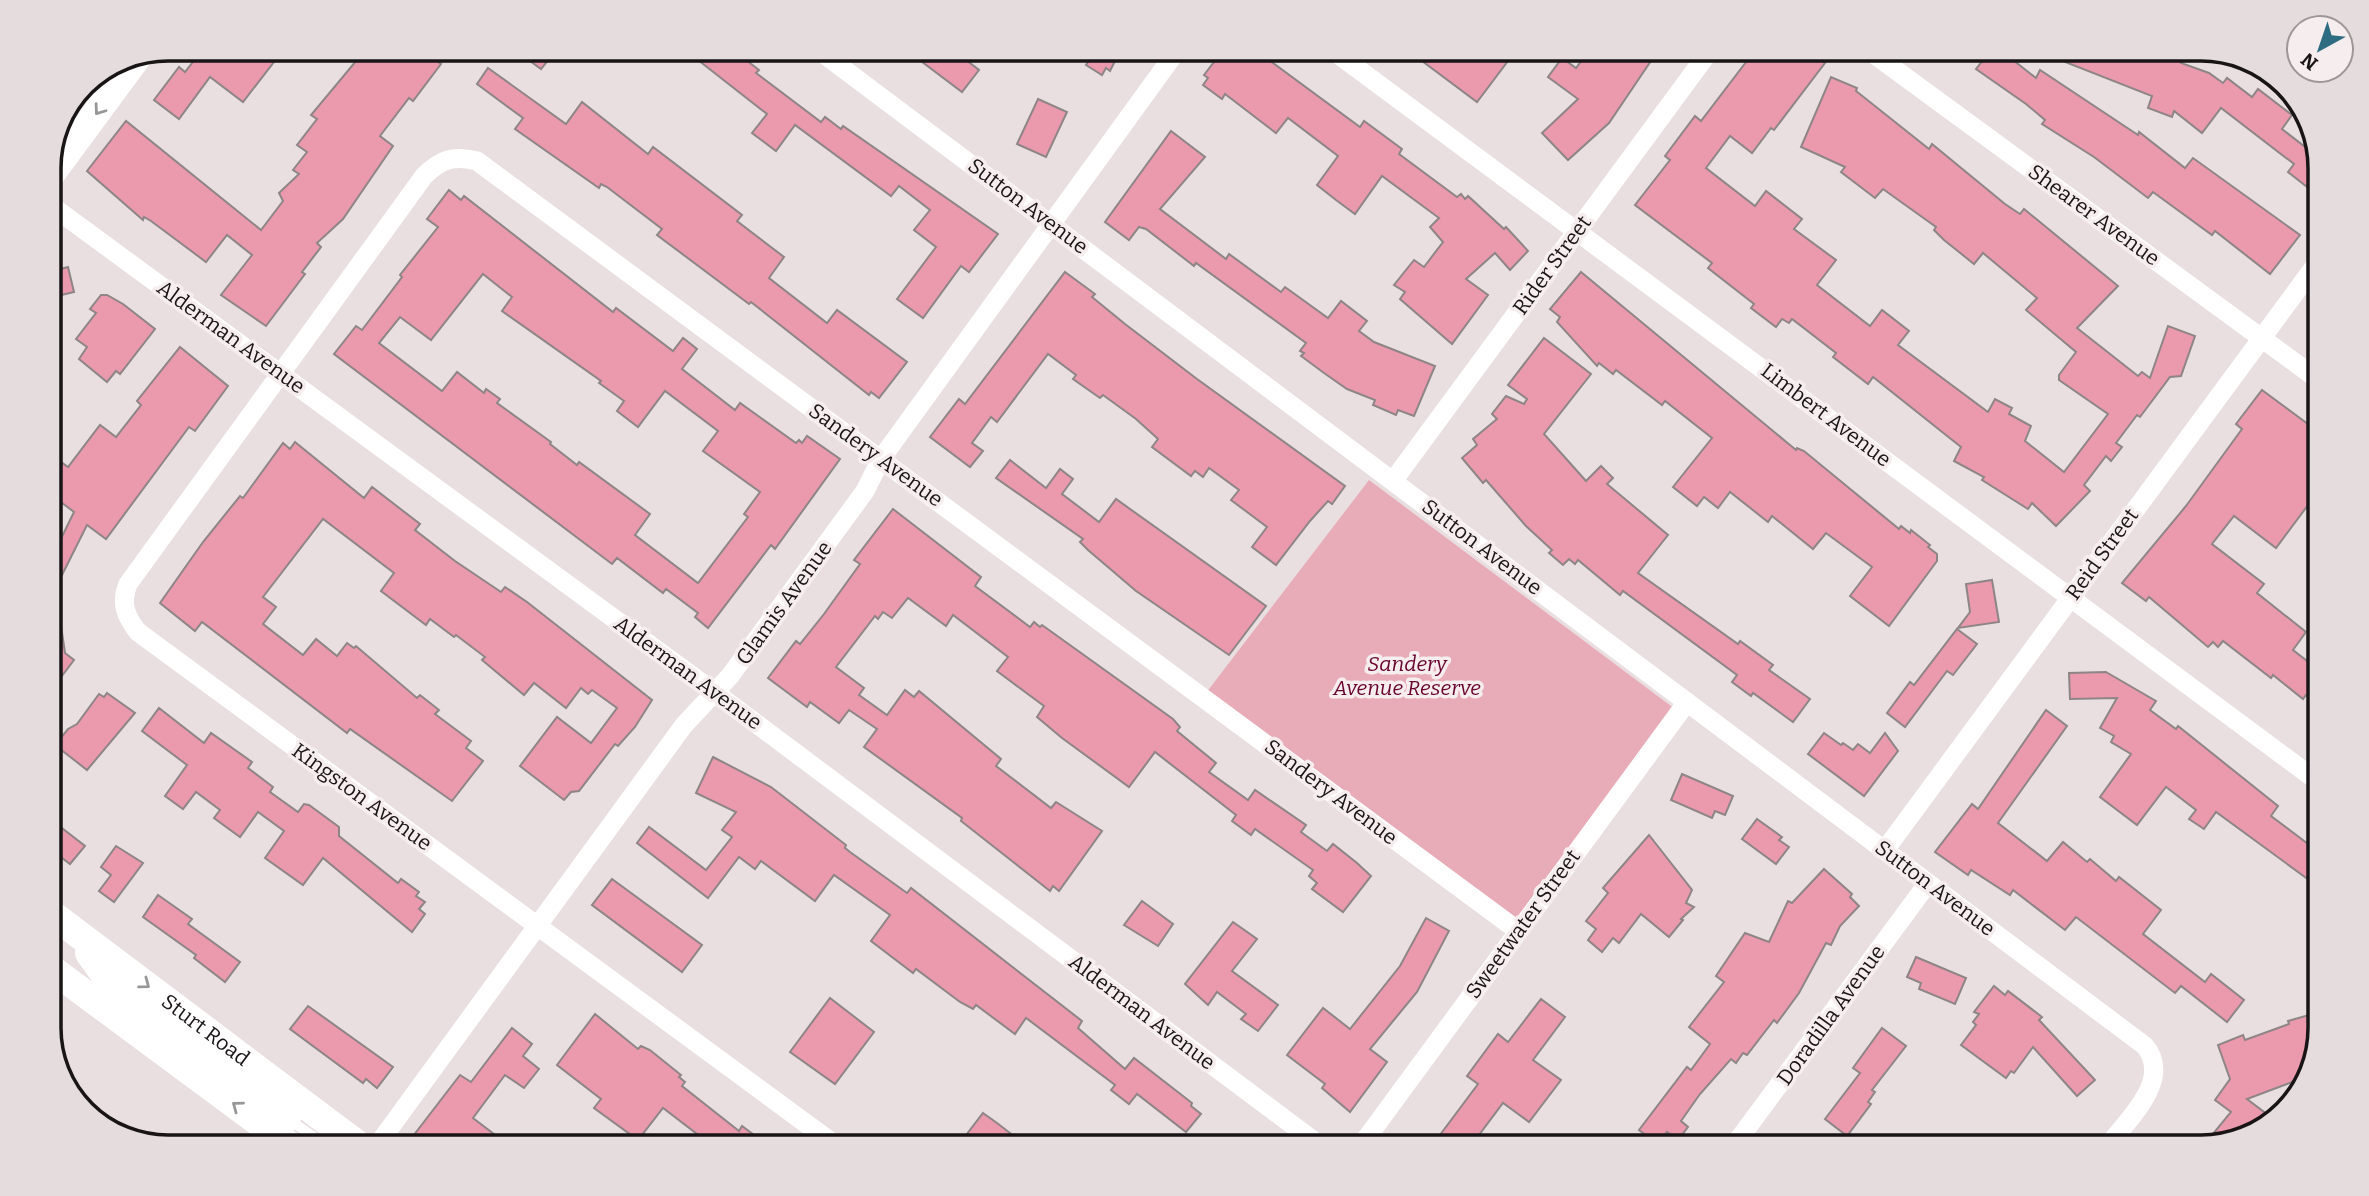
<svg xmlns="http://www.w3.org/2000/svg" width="2369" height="1196" viewBox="0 0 2369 1196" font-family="Bitter,serif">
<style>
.green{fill:#e8abb8}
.building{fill:#eb99ac;stroke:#8e8587;stroke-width:2;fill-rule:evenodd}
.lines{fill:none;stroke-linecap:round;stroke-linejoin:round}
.lane{stroke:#fff;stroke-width:10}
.street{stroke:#fff;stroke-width:19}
.secondary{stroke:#fff;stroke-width:28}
.oneway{stroke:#989696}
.labels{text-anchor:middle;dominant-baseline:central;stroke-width:7;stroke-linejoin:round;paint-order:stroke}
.street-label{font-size:21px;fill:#191516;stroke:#f6edee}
.park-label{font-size:21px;font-style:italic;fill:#68032e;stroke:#f6edee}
.rim{fill:none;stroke:#191516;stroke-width:3.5}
</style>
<rect width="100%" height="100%" fill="#e9dfe1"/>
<polygon class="green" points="1369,480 1675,709 1517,923 1206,693"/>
<g class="building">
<polygon points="203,49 284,49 243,102 210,77 179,119 154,100 179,67 185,72"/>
<polygon points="366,49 421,49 441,64 413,101 409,98 380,136 393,146 343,219 317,243 321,247 302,272 305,274 266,326 221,295 252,255 227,235 206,262 151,221 144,217 143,220 87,171 126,121 261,230 283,201 279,193 299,174 293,170 307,152 297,145 317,119 311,115"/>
<polygon points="514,49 557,49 541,69"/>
<polygon points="684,49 732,49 759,70 756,73 821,122 825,117 841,129 843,126 998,234 969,272 961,266 923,318 897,299 936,247 914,230 930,210 899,186 891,196 795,125 776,151 752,133 767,114"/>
<polygon points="905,49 952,49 979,70 962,92"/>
<polygon points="1072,49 1121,49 1110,71 1106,68 1102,75 1086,65 1089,60"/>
<polygon points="1224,49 1254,49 1360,127 1364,121 1402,149 1399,154 1457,197 1461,194 1465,199 1468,196 1504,229 1506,227 1528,251 1510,270 1495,253 1466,279 1488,295 1452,344 1400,299 1405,292 1394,285 1414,260 1424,267 1443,242 1430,227 1439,218 1382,176 1355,214 1336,200 1317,185 1338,156 1288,118 1276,133 1225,94 1222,99 1203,85 1208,78 1204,75"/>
<polygon points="1406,49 1517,49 1477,102"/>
<polygon points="1590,49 1659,49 1609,123 1568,160 1542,133 1578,99 1548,77 1562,58 1576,68"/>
<polygon points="1756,49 1807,49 1825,63 1774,130 1771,128 1752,153 1730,136 1706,168 1755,206 1766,191 1802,219 1794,229 1836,260 1817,285 1870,326 1882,310 1909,331 1898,345 1988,412 1995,399 2012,408 2009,414 2031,426 2025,441 2064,472 2108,414 2059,380 2059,375 2076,352 2026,310 2037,298 1983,253 1974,264 1944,240 1934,230 1936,227 1883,189 1875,198 1841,172 1845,167 1801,147 1831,77 1857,88 1856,91 1929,149 1932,144 2005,204 2020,214 2024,209 2118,286 2077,328 2138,376 2142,372 2150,378 2168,326 2195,336 2181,376 2170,377 2140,417 2137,415 2116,443 2122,447 2111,461 2106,456 2084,485 2090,491 2056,526 2032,503 2028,509 1982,480 1984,477 1954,461 1961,447 1873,377 1868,384 1833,357 1836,353 1792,319 1789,323 1782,319 1776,327 1751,308 1754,304 1708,268 1712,263 1635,205 1670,160 1665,156 1695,116 1701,121"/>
<polygon points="1992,49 1999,49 2036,78 2040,70 2138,135 2139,132 2185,168 2193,158 2300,235 2270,274 2215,231 2212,235 2153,192 2148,198 2094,157 2042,124 2045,120 2026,104 1976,69"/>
<polygon points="2032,49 2164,49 2163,53 2182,60 2181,63 2209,73 2223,83 2227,78 2252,97 2258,89 2292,115 2282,129 2318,157 2320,178 2311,190 2288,172 2294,164 2221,108 2202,133 2174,111 2172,117 2148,108 2152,96"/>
<polygon points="488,68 566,124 582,102 648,154 653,147 742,215 737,221 784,257 769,278 827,323 837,310 907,362 879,398 871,392 869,395 751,302 749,304 657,235 662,229 607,187 601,184 599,188 515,129 523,118 477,84"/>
<polygon points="1038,99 1067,112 1046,157 1017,144"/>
<polygon points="1171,131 1205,157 1160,209 1226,259 1229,254 1281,292 1285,287 1328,318 1341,301 1367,321 1359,331 1374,342 1435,366 1414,416 1398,410 1396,415 1373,405 1375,400 1347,389 1324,373 1301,356 1304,353 1300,351 1306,343 1196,263 1194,266 1146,229 1139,227 1129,240 1105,222"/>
<path d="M 449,190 L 461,200 L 464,196 L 613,312 L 616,308 L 673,351 L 683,338 L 697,349 L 682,369 L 735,410 L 740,403 L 796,443 L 799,440 L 802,443 L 807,436 L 840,459 L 775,549 L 771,545 L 708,628 L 695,617 L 698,613 L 666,589 L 663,593 L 617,558 L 612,564 L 334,354 L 356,326 L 362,330 L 402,277 L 400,275 L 438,227 L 427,219 ZM 483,274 L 512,297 L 502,311 L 601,381 L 599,383 L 624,401 L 617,411 L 638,427 L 665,391 L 718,431 L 703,451 L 760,492 L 744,514 L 748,517 L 698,583 L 635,535 L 650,514 L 579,462 L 577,465 L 550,444 L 551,442 L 497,403 L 500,399 L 486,389 L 484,393 L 457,372 L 442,391 L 379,343 L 400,317 L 431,340 Z"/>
<polygon points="68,267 74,292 49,298 49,272"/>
<polygon points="1065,272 1095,294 1092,297 1125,324 1197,379 1345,486 1332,504 1328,501 1310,521 1276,565 1252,547 1267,527 1231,500 1239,490 1209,468 1203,477 1195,471 1191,476 1152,447 1158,439 1136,419 1103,395 1100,398 1073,379 1076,375 1048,354 997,422 991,417 972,443 983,451 970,467 930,437 959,399 965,404"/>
<polygon points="1581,272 1796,450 1797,448 1804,451 1899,529 1901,526 1910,533 1911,530 1930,545 1928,547 1937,554 1937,561 1889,626 1850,596 1872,567 1826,533 1813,549 1772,516 1768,522 1730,492 1718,508 1704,497 1697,506 1673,487 1712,438 1665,401 1662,405 1616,370 1613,374 1599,363 1597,366 1557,322 1560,317 1550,309"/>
<polygon points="101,295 107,295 123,304 155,329 120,374 116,371 107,382 79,359 87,347 76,339 96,313 90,309"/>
<polygon points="1544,338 1591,374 1544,434 1586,481 1601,466 1613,478 1607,484 1668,535 1638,573 1738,644 1740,641 1773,665 1769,670 1810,699 1793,722 1753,693 1751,696 1732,682 1737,675 1623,591 1620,595 1578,560 1575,564 1569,559 1563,565 1549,553 1552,550 1526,526 1486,480 1483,483 1462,458 1477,445 1473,439 1497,419 1492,414 1506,396 1524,404 1527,399 1508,385"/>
<polygon points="180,347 228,386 195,431 189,427 106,539 87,525 49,601 49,546 56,549 74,512 49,493 49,453 68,467 100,425 116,437 141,405 137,401"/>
<polygon points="2262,390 2320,433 2320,489 2276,548 2234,516 2212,544 2264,584 2257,593 2306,632 2293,650 2320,671 2320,706 2306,695 2303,699 2273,675 2271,678 2223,641 2218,647 2213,642 2208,647 2149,597 2146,601 2122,583 2186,506 2242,429 2236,424"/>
<polygon points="295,442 364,498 372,487 420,524 415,530 455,561 501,592 505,587 527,602 652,700 635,727 618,746 615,744 579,791 571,792 564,800 520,766 557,717 591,743 617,708 592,690 588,694 581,688 566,708 534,683 524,695 482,660 485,657 456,635 454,637 430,619 426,625 381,591 394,573 323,519 263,597 276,607 263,624 303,655 316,639 337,656 347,643 354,648 356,646 417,698 420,695 439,710 435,714 471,741 466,748 483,761 452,801 350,729 347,733 202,622 195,631 160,603 203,542 240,496 243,498 283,443 290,449"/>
<polygon points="1010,460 1046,488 1060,469 1073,479 1062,494 1099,522 1116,499 1266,606 1229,655 1136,591 1088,550 1080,542 1083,539 996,478"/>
<polygon points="893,509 981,577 975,586 1030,627 1034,622 1040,627 1042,625 1173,719 1180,727 1177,731 1216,763 1209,772 1248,800 1255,790 1306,825 1301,832 1327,851 1333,844 1357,863 1371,876 1343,912 1312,889 1317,883 1309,876 1313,870 1255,829 1251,835 1232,821 1236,815 1155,752 1129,787 1062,738 1037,717 1044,706 997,671 1008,657 953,615 946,626 908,598 892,618 883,612 878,619 875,616 836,667 864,688 859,695 887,715 905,690 914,697 919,691 1001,759 996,766 1051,808 1056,802 1102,831 1059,891 1053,886 1050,891 961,821 962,818 864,747 877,729 849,710 839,723 810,702 807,707 768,678 796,641 800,644 824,614 860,564 854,560"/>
<polygon points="1992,580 1999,622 1958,628 1970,612 1966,584"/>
<polygon points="59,612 65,653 74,660 49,693 49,613"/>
<polygon points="1957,629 1977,644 1953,675 1947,671 1905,727 1887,713 1910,682 1914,685"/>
<polygon points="2106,672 2156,701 2150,710 2176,729 2178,726 2278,806 2271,816 2320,853 2320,888 2216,812 2204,829 2189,819 2196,810 2166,787 2137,825 2100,797 2131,754 2111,742 2114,736 2100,728 2117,698 2070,699 2069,673"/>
<polygon points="107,693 135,713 87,770 55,745 68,729 77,724 99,694 104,697"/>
<polygon points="159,708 204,743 211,733 252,762 248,768 273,787 270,792 298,812 304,804 309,805 339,827 339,836 398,883 401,879 419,892 416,896 425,902 419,909 425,914 412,932 323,858 303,885 265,858 284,831 258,812 240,837 214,818 220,810 196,792 183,809 165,796 187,765 142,731"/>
<polygon points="2046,710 2067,726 1998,823 2047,861 2063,842 2087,862 2090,859 2116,881 2119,877 2161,910 2143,934 2205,982 2211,974 2244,1000 2227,1022 2181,986 2175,993 2076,917 2065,930 2013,890 2010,895 1971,870 1968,875 1935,852 1972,804 1978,809"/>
<polygon points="1824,733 1841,745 1843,743 1853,750 1858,744 1870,753 1885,733 1898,751 1864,796 1808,754"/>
<polygon points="713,757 771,787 846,845 845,848 850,852 907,893 911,888 1082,1021 1078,1028 1125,1069 1134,1058 1192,1103 1191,1106 1201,1114 1186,1132 1137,1094 1129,1104 1111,1090 1115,1085 1026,1018 1015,1034 976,1005 973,1009 960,1002 916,969 913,973 871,941 890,915 834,875 815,901 761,861 755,869 739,857 708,898 637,843 649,827 706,870 732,837 722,830 736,812 696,793"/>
<polygon points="1682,774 1733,796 1725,815 1715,811 1712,818 1671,800"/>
<polygon points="49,818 85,846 70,864 49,848"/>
<polygon points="1757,819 1782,837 1779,840 1789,847 1776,864 1742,839"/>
<polygon points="1649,835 1692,890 1686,903 1694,907 1681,919 1683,920 1669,937 1641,914 1619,943 1613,938 1602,952 1588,940 1596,929 1586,921 1608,893 1603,888"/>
<polygon points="116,846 143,863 114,902 99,891 111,875 101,867"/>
<polygon points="1824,869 1852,894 1850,897 1859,906 1840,926 1831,945 1826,943 1799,993 1777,1023 1774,1020 1747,1055 1743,1053 1736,1063 1731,1059 1700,1094 1681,1121 1688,1127 1678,1140 1667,1132 1658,1144 1639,1130 1687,1067 1691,1070 1710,1044 1689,1027 1724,982 1716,976 1745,933 1769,942 1788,901 1792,903"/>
<polygon points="612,879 702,945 682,972 592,905"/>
<polygon points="158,895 192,919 188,924 240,962 225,982 194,958 196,955 143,917"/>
<polygon points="1142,901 1173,924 1158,946 1124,925"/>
<polygon points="1426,918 1449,931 1417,992 1370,1049 1387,1062 1350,1112 1322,1088 1325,1084 1287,1055 1323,1008 1350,1029 1400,966"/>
<polygon points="1233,922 1257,939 1232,971 1278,1005 1258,1031 1241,1019 1246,1014 1217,992 1208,1005 1185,984"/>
<polygon points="1916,957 1966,978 1955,1004 1919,989 1921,983 1907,977"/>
<polygon points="1994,986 2005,995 2008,991 2042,1017 2039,1020 2095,1080 2077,1096 2033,1047 2014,1073 2011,1071 2006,1078 1961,1045 1976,1025 1973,1022 1979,1014 1974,1012"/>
<polygon points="830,998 874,1032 835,1084 790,1052"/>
<polygon points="1541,999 1565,1017 1533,1060 1561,1080 1529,1122 1503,1103 1470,1147 1431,1147 1478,1084 1467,1076 1498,1034 1508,1042"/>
<polygon points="308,1006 393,1067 377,1088 366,1079 363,1083 290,1029"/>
<polygon points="2316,1013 2320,1027 2308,1080 2299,1090 2295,1081 2247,1099 2268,1115 2256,1130 2203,1146 2231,1112 2215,1100 2230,1079 2218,1045 2243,1035 2245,1040 2289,1024 2288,1021"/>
<polygon points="595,1014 638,1049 641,1046 650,1050 681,1075 679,1077 685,1082 682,1086 739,1131 742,1126 770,1147 714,1147 663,1108 638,1140 594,1108 601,1099 557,1065"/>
<polygon points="512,1028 532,1044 523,1056 539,1069 524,1088 505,1075 473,1118 511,1147 419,1147 410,1140 460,1075 471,1082"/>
<polygon points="1882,1028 1906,1046 1872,1090 1875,1092 1868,1102 1871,1104 1847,1136 1825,1119 1860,1073 1853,1068"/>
<polygon points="983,1113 997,1123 1028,1147 957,1147"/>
</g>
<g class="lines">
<polyline class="lane" points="287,1118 328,1147"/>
<g class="street">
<path d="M 817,49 L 2145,1046 C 2173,1080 2127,1120 2107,1147"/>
<polyline points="1331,49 2320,783"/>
<polyline points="1867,49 2320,381"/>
<polyline points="49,204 714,692 1322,1147"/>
<polyline points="1393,481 1711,49"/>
<polyline points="1885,850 2320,259"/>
<polyline points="376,1147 684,725 730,676 865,491 881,459 1178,49"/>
<path d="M 838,1147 L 138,632 C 126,617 120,603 128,584 L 424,176 C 441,159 454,155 477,161 L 1517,930"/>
<polyline points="1360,1147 1687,702"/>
<polyline points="1733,1147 1928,883"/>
</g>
<g class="secondary">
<polyline points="49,177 139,55"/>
<path id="s1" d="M 49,912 L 361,1147"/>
<polyline points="89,953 112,985 287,1118"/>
<polyline points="49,967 292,1147"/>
</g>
</g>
<defs><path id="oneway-chevron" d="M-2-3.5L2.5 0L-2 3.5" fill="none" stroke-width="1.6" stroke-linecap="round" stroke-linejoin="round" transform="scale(1.75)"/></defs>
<g class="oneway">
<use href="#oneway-chevron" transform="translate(99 110) rotate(126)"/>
<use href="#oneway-chevron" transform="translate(145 984) rotate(37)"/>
<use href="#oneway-chevron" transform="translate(237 1106) rotate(-143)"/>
</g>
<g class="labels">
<g class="street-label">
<text transform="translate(1028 206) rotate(37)">Sutton Avenue</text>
<text transform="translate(2094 215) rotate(36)">Shearer Avenue</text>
<text transform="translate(1552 265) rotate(-54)">Rider Street</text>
<text transform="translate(231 337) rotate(36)">Alderman Avenue</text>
<text transform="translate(1826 415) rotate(37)">Limbert Avenue</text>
<text transform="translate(876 455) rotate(36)">Sandery Avenue</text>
<text transform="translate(1482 547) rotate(37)">Sutton Avenue</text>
<text transform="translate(2102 554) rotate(-54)">Reid Street</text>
<text transform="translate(784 603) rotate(-54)">Glamis Avenue</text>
<text transform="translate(688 673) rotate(36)">Alderman Avenue</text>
<text transform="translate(1331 792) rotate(37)">Sandery Avenue</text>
<text transform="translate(362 797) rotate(36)">Kingston Avenue</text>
<text transform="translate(1935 888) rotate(37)">Sutton Avenue</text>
<text transform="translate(1523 924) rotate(-54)">Sweetwater Street</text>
<text transform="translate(1142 1012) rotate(37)">Alderman Avenue</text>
<text transform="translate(1831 1015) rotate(-54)">Doradilla Avenue</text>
<text stroke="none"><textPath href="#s1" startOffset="196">Sturt Road</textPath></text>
</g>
<g class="park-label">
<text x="1407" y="664">Sandery<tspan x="1407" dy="24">Avenue Reserve</tspan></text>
</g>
</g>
<path d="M0 0H2369V1196H0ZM168 61H2201A107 107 0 0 1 2308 168V1028A107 107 0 0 1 2201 1135H168A107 107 0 0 1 61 1028V168A107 107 0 0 1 168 61Z" fill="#e4dcdd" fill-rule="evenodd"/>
<path class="rim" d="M168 61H2201A107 107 0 0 1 2308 168V1028A107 107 0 0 1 2201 1135H168A107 107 0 0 1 61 1028V168A107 107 0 0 1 168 61Z"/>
<g transform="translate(2320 49) rotate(220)"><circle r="33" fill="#f6edee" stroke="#9e9798" stroke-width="2"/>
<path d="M0-5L12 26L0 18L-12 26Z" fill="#2d6c81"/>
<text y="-10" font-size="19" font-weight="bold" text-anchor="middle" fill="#191516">N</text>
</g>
</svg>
